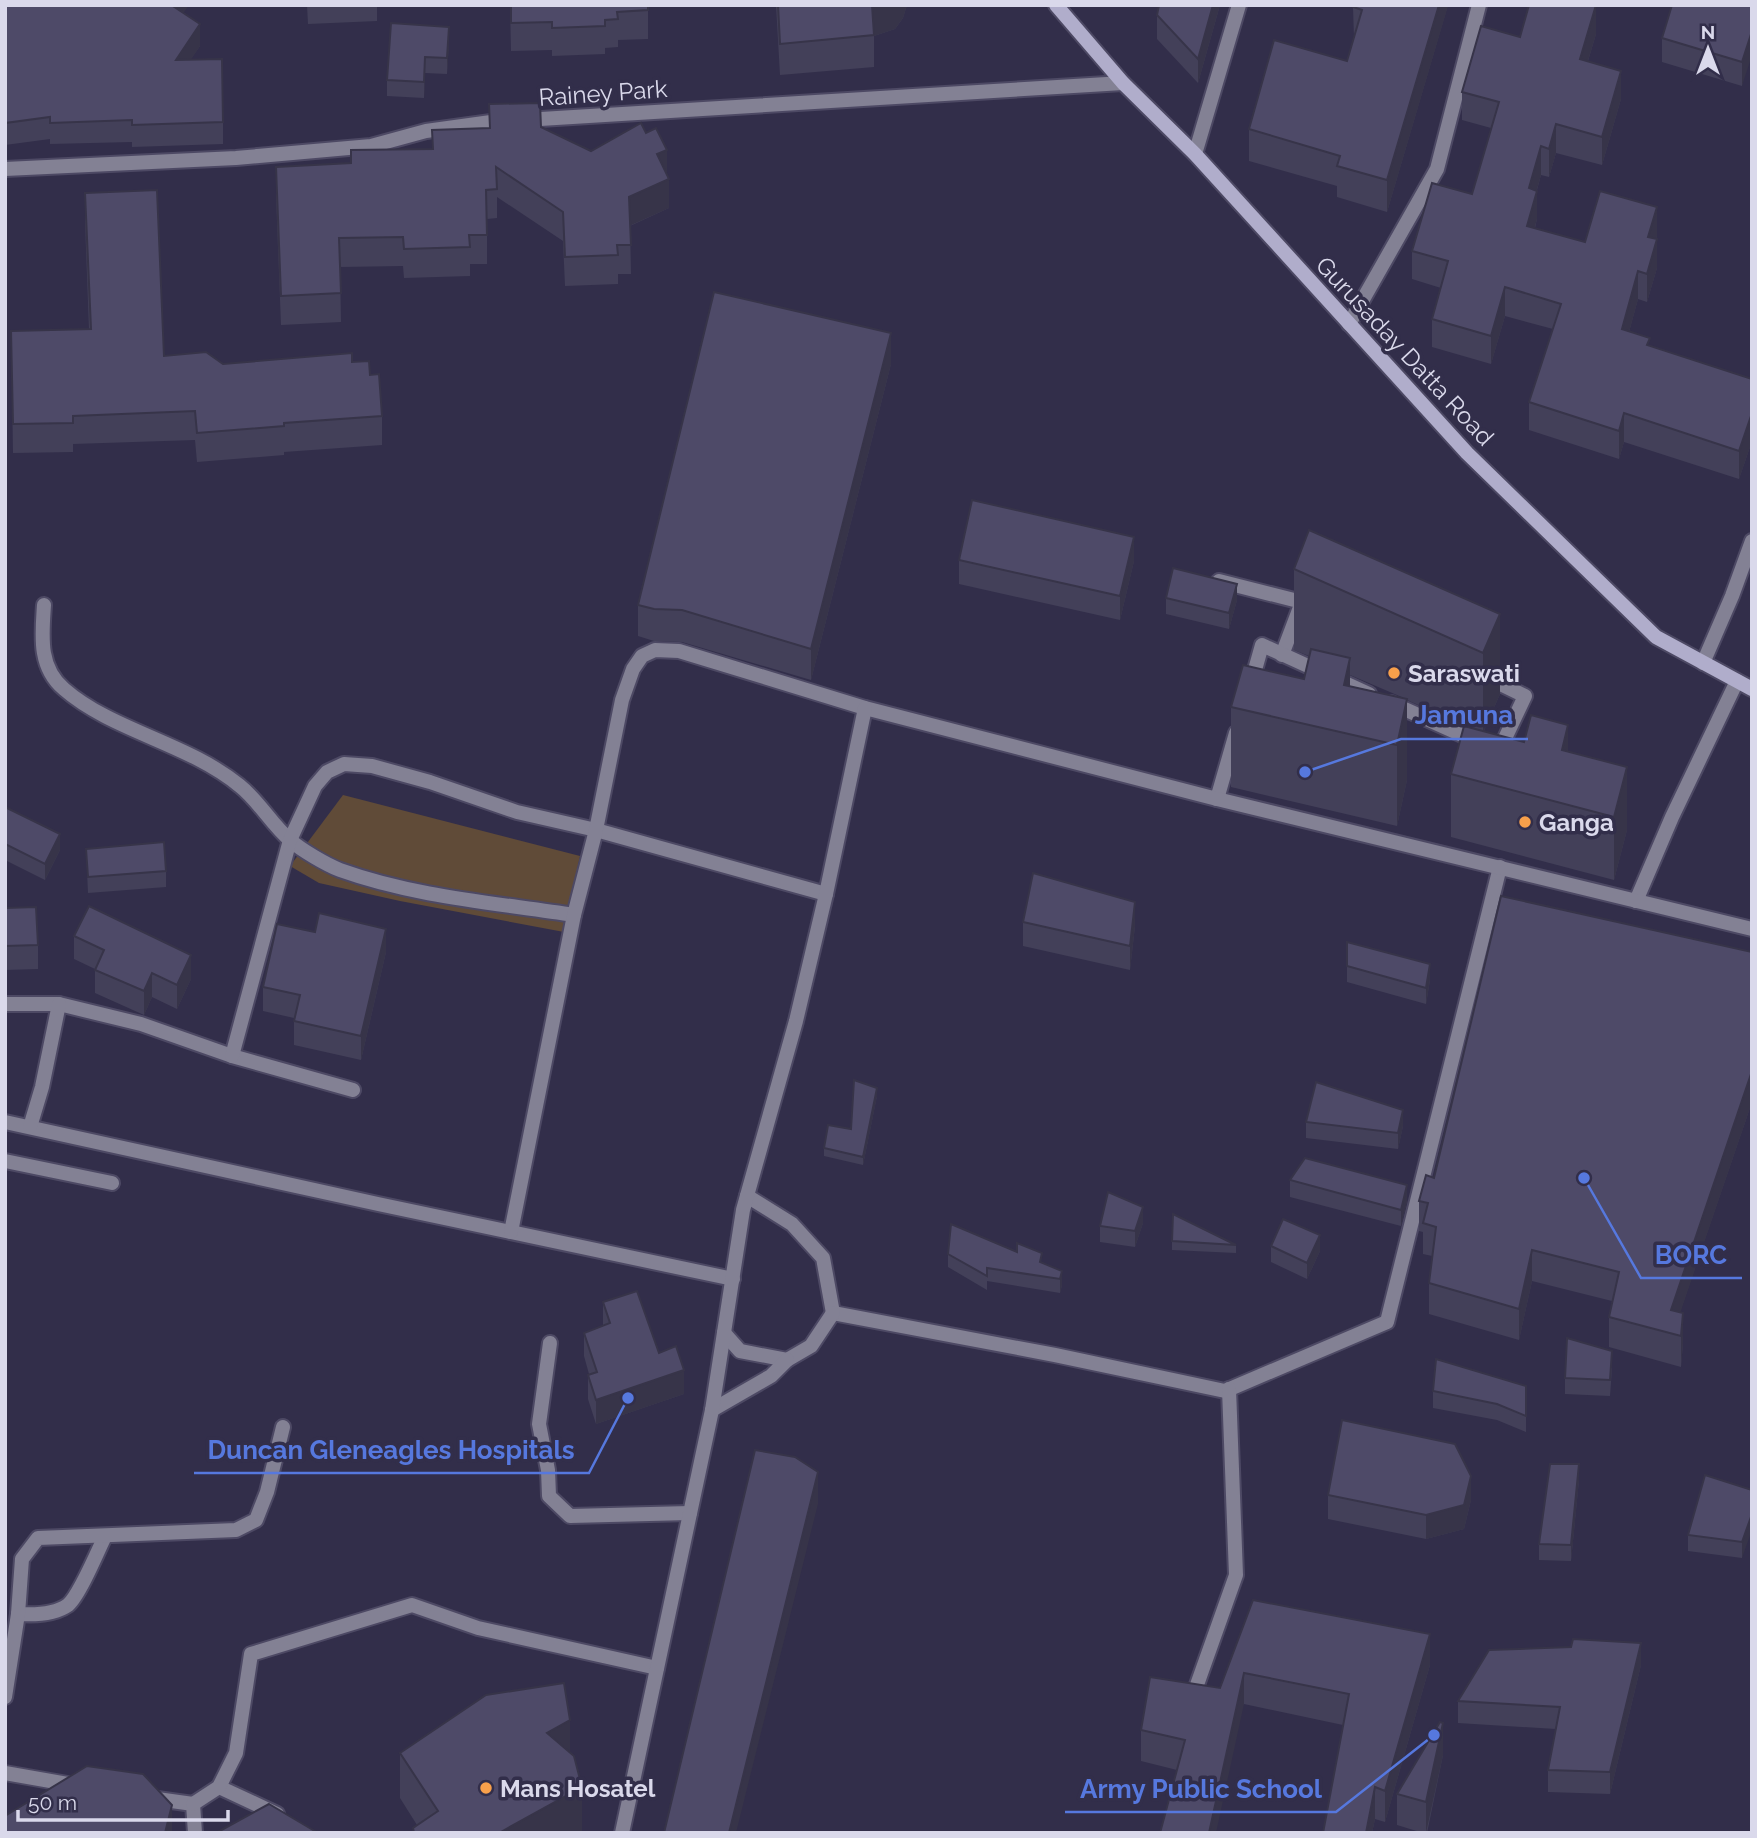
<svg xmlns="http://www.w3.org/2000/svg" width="1757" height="1838" viewBox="0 0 1757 1838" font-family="Raleway,sans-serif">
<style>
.green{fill:#604b38}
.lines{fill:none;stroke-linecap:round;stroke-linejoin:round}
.lane-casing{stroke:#4d4964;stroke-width:18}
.street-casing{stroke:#4d4964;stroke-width:18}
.secondary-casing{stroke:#4d4964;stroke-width:18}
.lane{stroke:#838194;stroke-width:14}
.street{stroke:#838194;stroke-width:14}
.secondary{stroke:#b0adcb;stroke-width:14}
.wall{fill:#434059;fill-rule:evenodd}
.shaded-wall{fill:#373449}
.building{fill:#4e4a68;stroke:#373449;stroke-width:2}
.poi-dot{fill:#f8a04b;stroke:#322e4a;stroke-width:2.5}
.labels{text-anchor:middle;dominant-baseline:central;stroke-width:7;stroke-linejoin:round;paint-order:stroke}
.street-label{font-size:24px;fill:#dad9eb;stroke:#322e4a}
.poi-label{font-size:24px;font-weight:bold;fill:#dad9eb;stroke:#322e4a;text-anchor:start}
.leader{fill:none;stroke:#5678de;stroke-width:2.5}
.callout-dot{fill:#5678de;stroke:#322e4a;stroke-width:2.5}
.callout-label{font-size:26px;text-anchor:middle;font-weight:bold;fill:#5678de;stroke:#322e4a;stroke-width:7;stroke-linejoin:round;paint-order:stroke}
</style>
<rect width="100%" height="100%" fill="#322e4a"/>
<polygon class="green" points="343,795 580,856 564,932 400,901 319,883 290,866"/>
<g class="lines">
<defs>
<g id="lane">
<polyline points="1349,324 1437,169 1479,5"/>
<polyline points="1219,581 1302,602 1282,655"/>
<path d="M 44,605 C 42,635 38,667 64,689 C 112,731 188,743 240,786 C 259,801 272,825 290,840 C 301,850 327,865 340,870 C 415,897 497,903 574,915"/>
<polyline points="1484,676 1525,696 1499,751 1497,750"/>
<polyline points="1251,684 1262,645 1369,694"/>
<polyline points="1391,703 1478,742"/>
<polyline points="1217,799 1236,733"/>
<polyline points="1636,901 1672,817 1737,681"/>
<polyline points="5,1004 59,1004 141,1024 232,1056 353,1090"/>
<polyline points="232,1056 290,840 315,786 327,772 344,764 372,766 430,782 517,812 596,830 826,894"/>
<polyline points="5,1122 378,1204 733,1279"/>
<polyline points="30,1127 42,1087 59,1004"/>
<polyline points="5,1161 112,1183"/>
<polyline points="747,1196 792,1224 823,1258 833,1313 1055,1355 1225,1391 1387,1322 1500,867"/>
<polyline points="511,1232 574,915 596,830 622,700 633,669 642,656 655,650 679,651 865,708 1217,799 1752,929"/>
<polyline points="724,1333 740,1351 787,1360 811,1346 833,1313"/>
<polyline points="550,1343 539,1424 548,1470 549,1496 570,1516 690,1513"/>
<polyline points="712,1410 771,1376 787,1360"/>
<path d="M 18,1614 C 34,1615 54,1615 68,1605 C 79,1596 98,1551 105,1536"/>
<polyline points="1193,1696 1236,1575 1229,1389"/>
<polyline points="5,1697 18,1614 22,1559 38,1538 236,1530 256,1520 267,1492 283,1427"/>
<polyline points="5,1773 79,1786"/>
<polyline points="219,1787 277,1814"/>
<polyline points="150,1798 193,1804 195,1833"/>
<polyline points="193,1804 219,1787 236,1753 251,1654 412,1605 478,1628 657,1668"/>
<polyline points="622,1833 712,1410 743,1210 796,1021 826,894 865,708"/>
</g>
<g id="street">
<polyline points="1195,154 1239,5"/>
<polyline points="5,169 236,158 371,146 426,131 491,122 1123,83"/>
<polyline points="1703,663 1732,596 1752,541"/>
</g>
<polyline id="secondary" points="1056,5 1123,83 1195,154 1467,453 1656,637 1752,689"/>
</defs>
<use href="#lane" class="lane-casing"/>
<use href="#street" class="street-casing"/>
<use href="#secondary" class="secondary-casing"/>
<use href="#lane" class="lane"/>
<use href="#street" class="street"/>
<use href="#secondary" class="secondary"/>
</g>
<g class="wall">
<polygon points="5,5 183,13 200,46 190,60 223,122 223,144 132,147 132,142 50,144 50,139 5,145"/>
<polygon points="307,5 377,5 377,21 308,24"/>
<polygon points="510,5 648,5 648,39 618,40 618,47 605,48 605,54 552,56 552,50 511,51"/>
<polygon points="776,5 907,5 903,18 895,29 874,36 874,67 780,75"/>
<polygon points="1159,5 1220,5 1198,83 1157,39 1157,15"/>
<polygon points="1448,5 1387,212 1337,197 1337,186 1249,161 1249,129 1347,61 1354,38 1353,7"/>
<polygon points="1752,5 1742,86 1662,62 1662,38"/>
<polygon points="1596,34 1588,61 1621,99 1602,165 1556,153 1549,177 1541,175 1537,190 1537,219 1535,228 1585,242 1657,236 1656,239 1657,268 1647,302 1638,299 1629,332 1650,346 1752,379 1752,441 1739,479 1624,442 1619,459 1529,430 1529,402 1553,329 1505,316 1491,364 1432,347 1432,319 1441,288 1412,279 1412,251 1472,194 1491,128 1462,120 1462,92 1520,37"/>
<polygon points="449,43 447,74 425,73 424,98 387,96 387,80"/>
<polygon points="489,104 541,127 591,151 667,175 669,208 630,226 631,274 618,274 618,284 565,286 563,241 497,197 497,218 487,219 487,264 470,264 470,276 404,278 403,266 340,267 341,322 281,325 276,196 276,167 351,163 432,149 489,128"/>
<polygon points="85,193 164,356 223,364 352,362 370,375 382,416 382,445 284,452 284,455 197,462 195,440 73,444 73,452 13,453 11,331 89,329 85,222"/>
<polygon points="891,364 811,680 682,642 654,641 638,636 638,605"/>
<polygon points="959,560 1134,561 1120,620 959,584"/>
<path d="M 1294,569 L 1500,614 L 1500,694 L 1484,731 L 1524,742 L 1568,752 L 1627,830 L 1614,880 L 1451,837 L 1451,774 L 1468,727 L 1407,700 L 1407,780 L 1397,826 L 1231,787 L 1231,707 L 1304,679 L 1309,656 L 1294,650 ZM 1350,675 L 1404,698 L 1350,686 Z"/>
<polygon points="1166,598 1237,600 1229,629 1166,614"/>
<polygon points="5,807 60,850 45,880 5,860"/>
<polygon points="86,849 166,871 166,887 88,893"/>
<polygon points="5,908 38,945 38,969 5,970"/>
<polygon points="1023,922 1135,926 1130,970 1023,946"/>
<polygon points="315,932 386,952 361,1060 294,1045 294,1018 263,1011 263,987"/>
<polygon points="74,936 191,979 177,1009 152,997 144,1015 95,993 95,969 74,959"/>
<polygon points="1347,942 1430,980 1426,1004 1347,982"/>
<polygon points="1752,952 1752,1102 1680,1312 1683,1343 1681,1367 1609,1347 1609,1317 1612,1301 1532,1281 1519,1340 1429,1314 1429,1283 1432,1256 1423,1254 1423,1232 1419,1231 1419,1201 1434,1178"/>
<polygon points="877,1096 863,1165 824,1156 824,1148 851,1129"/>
<polygon points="1306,1122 1403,1126 1398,1149 1306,1138"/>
<polygon points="1290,1180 1407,1201 1401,1226 1290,1197"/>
<polygon points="1143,1223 1135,1247 1100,1242 1100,1226"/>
<polygon points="1172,1241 1236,1245 1236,1253 1172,1250"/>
<polygon points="1271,1246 1320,1251 1307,1279 1271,1262"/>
<polygon points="948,1254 1042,1263 1062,1271 1062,1285 1060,1293 987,1281 987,1290 948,1267"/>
<polygon points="603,1302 659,1353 684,1394 596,1424 588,1399 588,1375 589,1374 584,1356 584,1333 603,1326"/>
<polygon points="1612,1368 1610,1396 1565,1394 1565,1378"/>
<polygon points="1526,1386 1526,1432 1497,1420 1433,1408 1433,1391"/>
<polygon points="1579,1480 1571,1561 1539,1560 1539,1544"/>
<polygon points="1752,1490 1742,1558 1688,1551 1688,1535"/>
<polygon points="1328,1495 1471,1500 1464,1529 1426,1539 1328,1519"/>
<polygon points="1253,1600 1430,1665 1385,1822 1375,1819 1372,1833 1323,1833 1343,1725 1244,1704 1177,1770 1141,1761 1141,1730 1220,1688"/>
<polygon points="1641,1665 1610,1794 1548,1792 1548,1770 1556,1729 1458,1723 1458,1701"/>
<polygon points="400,1753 570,1753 582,1832 413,1833 413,1828 417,1825 400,1798"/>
<polygon points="1443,1755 1427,1833 1423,1833 1397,1825 1397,1794"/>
</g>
<g class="shaded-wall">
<polygon points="174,5 189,5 173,28 173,6"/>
<polygon points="872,5 907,5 903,18 895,29 874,36"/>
<polygon points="1213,5 1220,5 1198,83 1198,59"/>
<polygon points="1439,5 1448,6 1387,212 1387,180"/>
<polygon points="1596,5 1596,34 1580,87 1580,59"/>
<polygon points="200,24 200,46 176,82 176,60"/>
<polygon points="449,27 449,43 447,74 447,58"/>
<polygon points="1752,31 1752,55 1742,86 1742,62"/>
<polygon points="425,57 425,73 424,98 424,82"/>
<polygon points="1621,71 1621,99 1602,165 1602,137"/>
<polygon points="1556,124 1556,153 1549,177 1549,149"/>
<polygon points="1541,146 1541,175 1529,217 1529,188"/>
<polygon points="667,150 667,179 657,154"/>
<polygon points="669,179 669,208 629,226 629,197"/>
<polygon points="1537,191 1537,219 1527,254 1527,226"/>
<polygon points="1657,207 1657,236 1648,265 1648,237"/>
<polygon points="1657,239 1657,268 1647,302 1647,274"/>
<polygon points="1638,271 1638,299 1622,358 1622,329"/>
<polygon points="1505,287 1505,316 1491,364 1491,336"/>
<polygon points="891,333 891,364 811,680 811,649"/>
<polygon points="1624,413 1624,442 1619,459 1619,431"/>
<polygon points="1752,413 1752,441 1739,479 1739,451"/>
<polygon points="1134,537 1134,561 1120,620 1120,596"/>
<polygon points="1237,584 1237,600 1229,629 1229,613"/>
<polygon points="1500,614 1500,694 1483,733 1483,653"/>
<polygon points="1350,658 1350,734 1344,685"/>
<polygon points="1407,699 1407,780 1397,826 1397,745"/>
<polygon points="1568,725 1568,788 1562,750"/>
<polygon points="1627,767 1627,830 1614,880 1614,817"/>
<polygon points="60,834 60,850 45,880 45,864"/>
<polygon points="1135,902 1135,926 1130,970 1130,946"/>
<polygon points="386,929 386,952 361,1060 361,1036"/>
<polygon points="191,955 191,979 177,1009 177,985"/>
<polygon points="1430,964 1430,980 1426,1004 1426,988"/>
<polygon points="152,973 152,997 144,1015 144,991"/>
<polygon points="1752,1071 1752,1102 1673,1334 1671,1310"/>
<polygon points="877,1088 877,1096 863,1165 863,1157"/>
<polygon points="1403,1110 1403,1126 1398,1149 1398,1133"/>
<polygon points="1407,1185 1407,1201 1401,1226 1401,1210"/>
<polygon points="1143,1207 1143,1223 1135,1247 1135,1231"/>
<polygon points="1320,1235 1320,1251 1307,1279 1307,1263"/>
<polygon points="1532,1250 1532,1281 1519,1340 1519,1309"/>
<polygon points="1062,1271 1062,1285 1060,1293 1060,1279"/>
<polygon points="1683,1313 1683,1343 1681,1367 1681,1336"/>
<polygon points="684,1370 684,1394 596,1424 596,1400"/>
<polygon points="1579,1464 1579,1480 1571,1561 1571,1545"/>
<polygon points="818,1472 818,1504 736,1833 729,1833"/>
<polygon points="1471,1476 1471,1500 1464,1529 1426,1539 1426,1515"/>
<polygon points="1752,1514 1752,1530 1742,1558 1742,1542"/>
<polygon points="1430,1634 1430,1665 1385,1822 1385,1791"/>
<polygon points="1641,1643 1641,1665 1610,1794 1610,1772"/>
<polygon points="1244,1673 1244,1704 1216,1833 1209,1833"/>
<polygon points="570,1720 570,1765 547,1733"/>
<polygon points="1443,1723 1443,1755 1426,1833 1426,1802"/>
<polygon points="582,1787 582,1833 499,1833"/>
<polygon points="1375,1787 1375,1819 1372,1833 1366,1833"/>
<polygon points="172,1805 172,1833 165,1833"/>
</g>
<g class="building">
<polygon points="5,5 174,5 173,6 200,24 176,60 222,59 223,122 132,125 132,120 50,123 50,117 5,123"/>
<polygon points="511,5 648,5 648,10 617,12 618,19 605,20 605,26 552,28 552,22 511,23"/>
<polygon points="778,5 872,5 874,35 780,44"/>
<polygon points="1159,5 1213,5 1198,59 1157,15"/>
<polygon points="1354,5 1439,5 1387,180 1337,166 1340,156 1249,129 1274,40 1347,61 1362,10 1353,7"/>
<polygon points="1529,5 1596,5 1580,59 1621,71 1602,137 1556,124 1549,149 1541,146 1529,188 1537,191 1527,226 1585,242 1600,191 1657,207 1648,237 1657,239 1647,274 1638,271 1622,329 1650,338 1647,345 1752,379 1752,413 1739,451 1624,413 1619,431 1529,402 1561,304 1505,287 1491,336 1432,319 1448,261 1412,251 1432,183 1472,194 1499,102 1462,92 1481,26 1520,37"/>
<polygon points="1672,5 1752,5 1752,31 1742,62 1662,38"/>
<polygon points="391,23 449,27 447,58 425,57 424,82 387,80"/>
<polygon points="540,103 541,127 591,151 641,123 646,133 656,128 667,150 657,154 669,179 629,197 631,245 617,245 618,255 565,257 563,212 496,167 497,189 486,190 487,235 469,235 470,247 404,249 403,237 339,238 341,293 281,296 276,167 351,163 351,150 433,149 432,130 490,128 489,104"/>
<polygon points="157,190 164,356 206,352 223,364 352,353 352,362 369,361 370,375 379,374 382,416 284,423 284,426 197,433 195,411 73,416 73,423 13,424 11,331 91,329 85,193"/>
<polygon points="714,292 891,333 811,649 682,610 654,609 638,605"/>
<polygon points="972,500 1134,537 1120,596 959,560"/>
<polygon points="1309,530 1500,614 1483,653 1294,569"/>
<polygon points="1173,568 1237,584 1229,613 1166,598"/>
<polygon points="1311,649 1350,658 1344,685 1407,699 1397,745 1231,707 1243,665 1304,679"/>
<polygon points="1531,715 1568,725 1562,750 1627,767 1614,817 1451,774 1464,726 1524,742"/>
<polygon points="5,807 60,834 45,864 5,844"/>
<polygon points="164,842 166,871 88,877 86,849"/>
<polygon points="1033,873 1135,902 1130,946 1023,922"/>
<polygon points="1501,896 1752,952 1752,1071 1671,1310 1683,1313 1681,1336 1609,1317 1619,1272 1532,1250 1519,1309 1429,1283 1436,1227 1423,1223 1428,1203 1419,1201 1426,1175 1434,1178"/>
<polygon points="89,906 191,955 177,985 152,973 144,991 95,970 104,950 74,936"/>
<polygon points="36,907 38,945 5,946 5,908"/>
<polygon points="319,913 386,929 361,1036 294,1021 300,995 263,987 277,924 315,932"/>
<polygon points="1347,942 1430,964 1426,988 1347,966"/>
<polygon points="854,1080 877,1088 863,1157 824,1148 828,1125 851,1129"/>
<polygon points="1316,1082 1403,1110 1398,1133 1306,1122"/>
<polygon points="1305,1158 1407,1185 1401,1210 1290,1180"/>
<polygon points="1108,1192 1143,1207 1135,1231 1100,1226"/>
<polygon points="1173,1214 1236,1245 1172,1241"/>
<polygon points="1283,1219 1320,1235 1307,1263 1271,1246"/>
<polygon points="951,1224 1017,1252 1017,1243 1042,1253 1040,1262 1062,1271 1060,1279 987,1268 987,1276 948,1254"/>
<polygon points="637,1291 659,1353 676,1346 684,1370 596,1400 588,1375 597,1372 584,1333 610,1323 603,1302"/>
<polygon points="1567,1338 1612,1351 1610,1380 1565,1378"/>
<polygon points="1436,1359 1526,1386 1526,1416 1497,1404 1433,1391"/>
<polygon points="1342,1420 1455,1444 1471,1476 1464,1505 1426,1515 1328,1495"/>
<polygon points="755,1450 795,1457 818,1472 729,1833 664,1833"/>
<polygon points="1550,1464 1579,1464 1571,1545 1539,1544"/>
<polygon points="1705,1475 1752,1490 1752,1514 1742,1542 1688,1535"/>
<polygon points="1253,1600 1430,1634 1385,1791 1375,1787 1366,1833 1323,1833 1349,1694 1244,1673 1209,1833 1160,1833 1185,1740 1141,1730 1150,1677 1220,1688"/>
<polygon points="1573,1639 1641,1643 1610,1772 1548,1770 1560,1707 1458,1701 1489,1650 1571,1647"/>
<polygon points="564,1683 570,1720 547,1733 574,1756 582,1787 499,1833 414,1833 413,1828 438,1811 400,1753 486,1695"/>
<polygon points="1440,1722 1443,1723 1426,1802 1397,1794"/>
<polygon points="87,1766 143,1774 172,1805 165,1833 5,1833 5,1816"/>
<polygon points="269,1804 318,1833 216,1833"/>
</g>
<g class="poi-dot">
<circle cx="1394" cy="673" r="7"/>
<circle cx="1525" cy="822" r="7"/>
<circle cx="486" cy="1788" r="7"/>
</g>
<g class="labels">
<g class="street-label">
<text transform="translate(603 93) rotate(-4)">Rainey Park</text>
<text transform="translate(1405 351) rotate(47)">Gurusaday Datta Road</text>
</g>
<g class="poi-label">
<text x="1408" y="673">Saraswati</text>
<text x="1539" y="822">Ganga</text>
<text x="500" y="1788">Mans Hosatel</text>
</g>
</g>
<path class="leader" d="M1305 772L1401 739H1528M1584 1178L1641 1278H1742M628 1398L589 1473H194M1434 1735L1336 1812H1065"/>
<g class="callout-dot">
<circle cx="1305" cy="772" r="7"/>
<circle cx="1584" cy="1178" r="7"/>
<circle cx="628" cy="1398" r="7"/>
<circle cx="1434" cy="1735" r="7"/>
</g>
<g class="callout-label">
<text x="1464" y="724">Jamuna</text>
<text x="1691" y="1264">BORC</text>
<text x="391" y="1459">Duncan Gleneagles Hospitals</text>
<text x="1201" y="1798">Army Public School</text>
</g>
<rect width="1757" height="1838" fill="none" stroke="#dad9eb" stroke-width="14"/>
<g transform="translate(1708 49)" stroke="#322e4a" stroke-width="5" paint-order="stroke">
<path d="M0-5L12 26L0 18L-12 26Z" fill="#dad9eb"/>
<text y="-10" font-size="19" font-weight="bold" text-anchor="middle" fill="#dad9eb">N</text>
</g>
<path d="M18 1810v10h210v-10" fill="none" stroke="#dad9eb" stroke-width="3.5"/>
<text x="28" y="1810" font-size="21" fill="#dad9eb" stroke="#322e4a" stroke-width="5" paint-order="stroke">50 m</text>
</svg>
